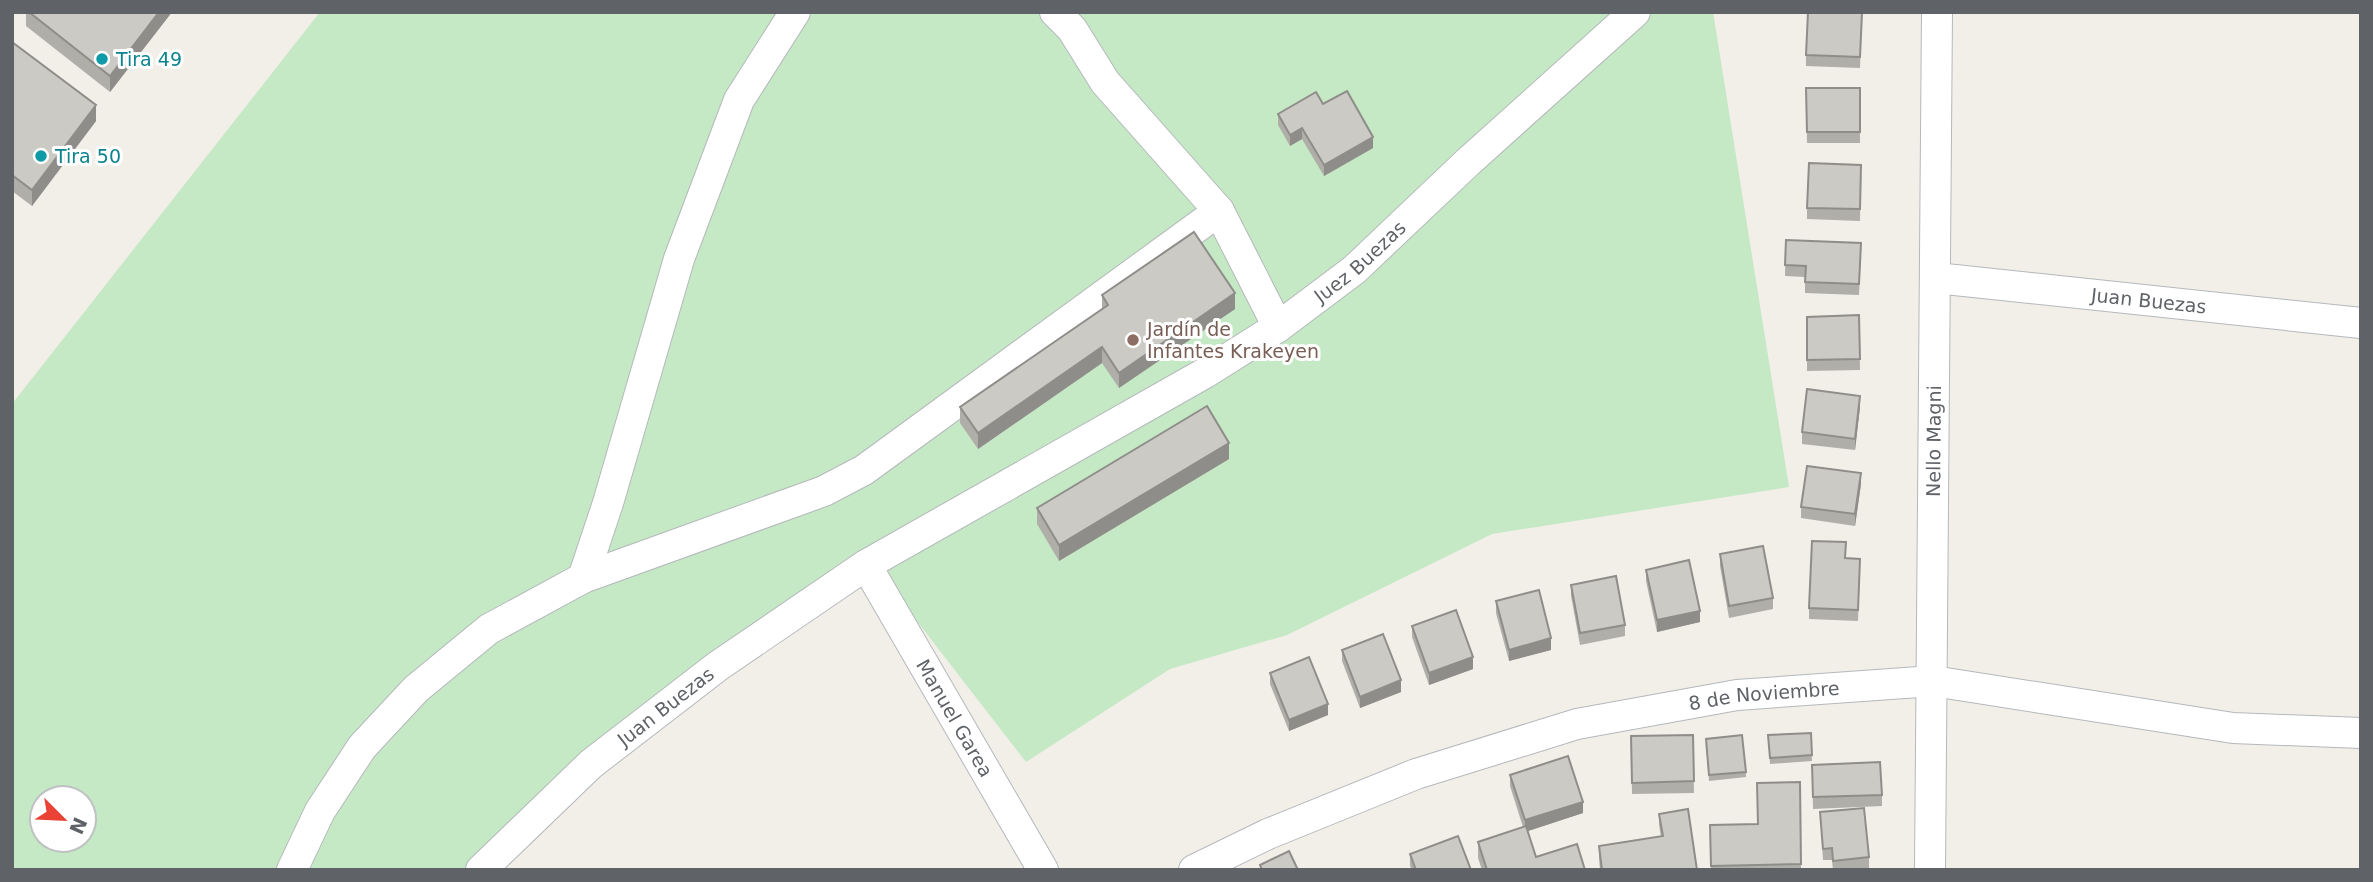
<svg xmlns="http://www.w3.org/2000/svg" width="2373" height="882" viewBox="0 0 2373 882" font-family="'DejaVu Sans',sans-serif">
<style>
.green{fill:#c5e8c5;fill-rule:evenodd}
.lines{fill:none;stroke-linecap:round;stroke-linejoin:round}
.minor-casing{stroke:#b5b8bc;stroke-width:32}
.minor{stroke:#fff;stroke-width:30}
.wall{fill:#afaea9}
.shaded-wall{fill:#8f8d8a}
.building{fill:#cccac5;stroke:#8f8d8a;stroke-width:2}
.culture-dot{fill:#0f9aa8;stroke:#fff;stroke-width:2.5}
.education-dot{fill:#8d6e63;stroke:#fff;stroke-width:2.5}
.labels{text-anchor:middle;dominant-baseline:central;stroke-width:6;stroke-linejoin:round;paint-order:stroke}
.culture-label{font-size:19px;fill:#0d838f;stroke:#fff;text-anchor:start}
.street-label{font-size:19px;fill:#5f6368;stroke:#fff}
.education-label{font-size:19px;fill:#785e54;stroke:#fff;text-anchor:start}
</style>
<rect width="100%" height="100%" fill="#f1efe8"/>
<path class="green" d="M 320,12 L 1713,12 L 1789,487 L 1492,534 L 1287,635 L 1170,669 L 1026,762 L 868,558 L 480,870 L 12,870 L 12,404 ZM 42,798 L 84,798 L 84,840 L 42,840 Z"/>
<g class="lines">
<defs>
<g id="minor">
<polyline points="1055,12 1072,29 1105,82 1219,211 1278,327"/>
<path id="s1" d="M 1936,278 L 2361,323"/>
<path id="s2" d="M 866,565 L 1043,870"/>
<polyline points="583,578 608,503 679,259 739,100 795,12"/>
<polyline points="292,870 320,811 362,747 416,689 489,629 583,578 824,491 864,470 1219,211"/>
<path id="s3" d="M 481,870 L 591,764 L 718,666 L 866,565 L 1205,373 L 1278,327 L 1354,270 L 1468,162 L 1635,12"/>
<path id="s4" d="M 1194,870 L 1268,834 L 1416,774 L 1577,724 L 1737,695 L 1933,681 L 2233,728 L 2361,733"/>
<path id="s5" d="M 1930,870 L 1937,12"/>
</g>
</defs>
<use href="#minor" class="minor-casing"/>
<use href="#minor" class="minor"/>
</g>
<g class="wall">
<polygon points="26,12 172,12 110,92 26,26"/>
<polygon points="1862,13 1860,68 1806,66 1806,55"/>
<polygon points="12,42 96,121 32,206 12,191"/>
<polygon points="1806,88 1860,88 1860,143 1807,143"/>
<polygon points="1323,104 1373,148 1324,176 1302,139 1290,146 1278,125 1278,114"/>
<polygon points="1861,165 1860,221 1807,219 1807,208"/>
<polygon points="1786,240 1861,254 1859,295 1805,293 1805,277 1785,276"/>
<polygon points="1102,295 1235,309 1119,388 1102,363 978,449 960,423 960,407 1102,309"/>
<polygon points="1859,315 1860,370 1807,371 1807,317"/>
<polygon points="1860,407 1855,450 1802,444 1802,432"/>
<polygon points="1229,459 1059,561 1037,524 1037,508"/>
<polygon points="1861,484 1855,526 1801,518 1801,507"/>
<polygon points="1720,554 1773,598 1773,609 1729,618 1720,566"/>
<polygon points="1846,558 1860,570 1858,621 1809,619 1809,608"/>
<polygon points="1646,570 1700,622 1657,632 1646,581"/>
<polygon points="1571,585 1625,625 1625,636 1580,645 1571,596"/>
<polygon points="1496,601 1551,650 1509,661 1496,613"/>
<polygon points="1412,626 1473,669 1429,685 1412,637"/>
<polygon points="1342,650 1401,692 1360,708 1342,661"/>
<polygon points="1270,673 1328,715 1289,731 1270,684"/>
<polygon points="1811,733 1812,761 1770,764 1768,735"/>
<polygon points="1693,735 1694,793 1632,794 1631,736"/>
<polygon points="1706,745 1746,772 1746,777 1709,781"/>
<polygon points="1812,765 1882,795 1882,806 1813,809"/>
<polygon points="1510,775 1583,813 1528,831 1536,857 1585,870 1482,870 1478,858 1478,842 1523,827 1510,786"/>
<polygon points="1800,782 1801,870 1711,870 1710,825 1758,824"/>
<polygon points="1820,812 1869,857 1869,868 1854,870 1833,870 1832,860 1823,860"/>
<polygon points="1659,814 1697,870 1600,870 1599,858 1599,846 1661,837 1659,825"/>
<polygon points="1410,854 1471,870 1412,870 1410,866"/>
</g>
<g class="shaded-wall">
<polygon points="159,12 172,12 110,92 110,76"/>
<polygon points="96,105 96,121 32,206 32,190"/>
<polygon points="1302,128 1302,139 1290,146 1290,135"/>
<polygon points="1373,137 1373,148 1324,176 1324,165"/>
<polygon points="1235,293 1235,309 1119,388 1119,373"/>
<polygon points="1102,347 1102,363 978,449 978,433"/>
<polygon points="1860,396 1860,407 1855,450 1855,439"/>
<polygon points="1229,443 1229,459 1059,561 1059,545"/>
<polygon points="1861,473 1861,484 1855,526 1855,514"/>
<polygon points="1700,611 1700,622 1657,632 1657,620"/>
<polygon points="1551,638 1551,650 1509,661 1509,650"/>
<polygon points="1473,657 1473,669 1429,685 1429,673"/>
<polygon points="1401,680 1401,692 1360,708 1360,697"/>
<polygon points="1328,704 1328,715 1289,731 1289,720"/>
<polygon points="1583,802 1583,813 1525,832 1525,820"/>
</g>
<g class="building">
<polygon points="29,12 159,12 110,76"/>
<polygon points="1808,12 1862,13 1860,57 1806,55"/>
<polygon points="12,42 96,105 32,190 12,175"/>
<polygon points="1806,88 1860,88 1860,132 1807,132"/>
<polygon points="1347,91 1373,137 1324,165 1302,128 1290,135 1278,114 1316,92 1323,104"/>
<polygon points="1809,163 1861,165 1860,209 1807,208"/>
<polygon points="1194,232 1235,293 1119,373 1102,347 978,433 960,407 1108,305 1102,295"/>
<polygon points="1786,240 1861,243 1859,284 1805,282 1806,266 1785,265"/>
<polygon points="1859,315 1860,359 1807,360 1807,317"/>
<polygon points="1807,389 1860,396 1855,439 1802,432"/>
<polygon points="1207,406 1229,443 1059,545 1037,508"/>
<polygon points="1807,466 1861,473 1855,514 1801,507"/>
<polygon points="1812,541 1846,542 1845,558 1860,559 1858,610 1809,608"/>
<polygon points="1763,546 1773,598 1729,606 1720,554"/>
<polygon points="1689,560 1700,611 1657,620 1646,570"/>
<polygon points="1616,576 1625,625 1580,633 1571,585"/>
<polygon points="1539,590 1551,638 1509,650 1496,601"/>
<polygon points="1456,610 1473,657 1429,673 1412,626"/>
<polygon points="1383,634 1401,680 1360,697 1342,650"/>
<polygon points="1309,657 1328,704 1289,720 1270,673"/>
<polygon points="1811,733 1812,755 1770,758 1768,735"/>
<polygon points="1693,735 1694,781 1632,783 1631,736"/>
<polygon points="1742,735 1746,772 1709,775 1706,739"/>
<polygon points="1568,756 1583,802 1525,820 1510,775"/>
<polygon points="1880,762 1882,795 1813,797 1812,765"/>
<polygon points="1800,782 1801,864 1711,866 1710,825 1758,824 1757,783"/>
<polygon points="1864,808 1869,857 1833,861 1832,848 1823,849 1820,812"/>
<polygon points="1688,809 1697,870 1602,870 1599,846 1663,836 1659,814"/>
<polygon points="1526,826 1536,857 1577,844 1585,870 1487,870 1478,842"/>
<polygon points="1458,836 1471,870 1416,870 1410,854"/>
<polygon points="1289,851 1298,870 1262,870 1260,865"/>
</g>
<g class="culture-dot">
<circle cx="102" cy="59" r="7"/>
<circle cx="41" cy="156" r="7"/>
</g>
<circle class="education-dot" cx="1133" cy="340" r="7"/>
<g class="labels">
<g class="culture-label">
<text x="116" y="59">Tira 49</text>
<text x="55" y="156">Tira 50</text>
</g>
<g class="street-label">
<text stroke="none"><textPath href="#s3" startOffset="1073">Juez Buezas</textPath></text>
<text stroke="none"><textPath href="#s1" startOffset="214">Juan Buezas</textPath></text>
<text stroke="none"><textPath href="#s5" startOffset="429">Nello Magni</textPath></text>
<text stroke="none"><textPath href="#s4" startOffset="600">8 de Noviembre</textPath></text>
<text stroke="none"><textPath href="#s3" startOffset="247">Juan Buezas</textPath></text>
<text stroke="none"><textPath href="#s2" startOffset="177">Manuel Garea</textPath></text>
</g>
<g class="education-label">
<text x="1147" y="329">Jardín de<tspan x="1147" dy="22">Infantes Krakeyen</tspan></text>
</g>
</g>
<rect width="2373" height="882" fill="none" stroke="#5f6368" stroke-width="28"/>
<g transform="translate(63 819) rotate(114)"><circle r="33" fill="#ffffff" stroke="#bfc1c3" stroke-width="2"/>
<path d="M0-5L12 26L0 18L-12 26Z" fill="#ea4335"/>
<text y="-10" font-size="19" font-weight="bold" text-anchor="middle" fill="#5f6368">N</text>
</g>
</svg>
